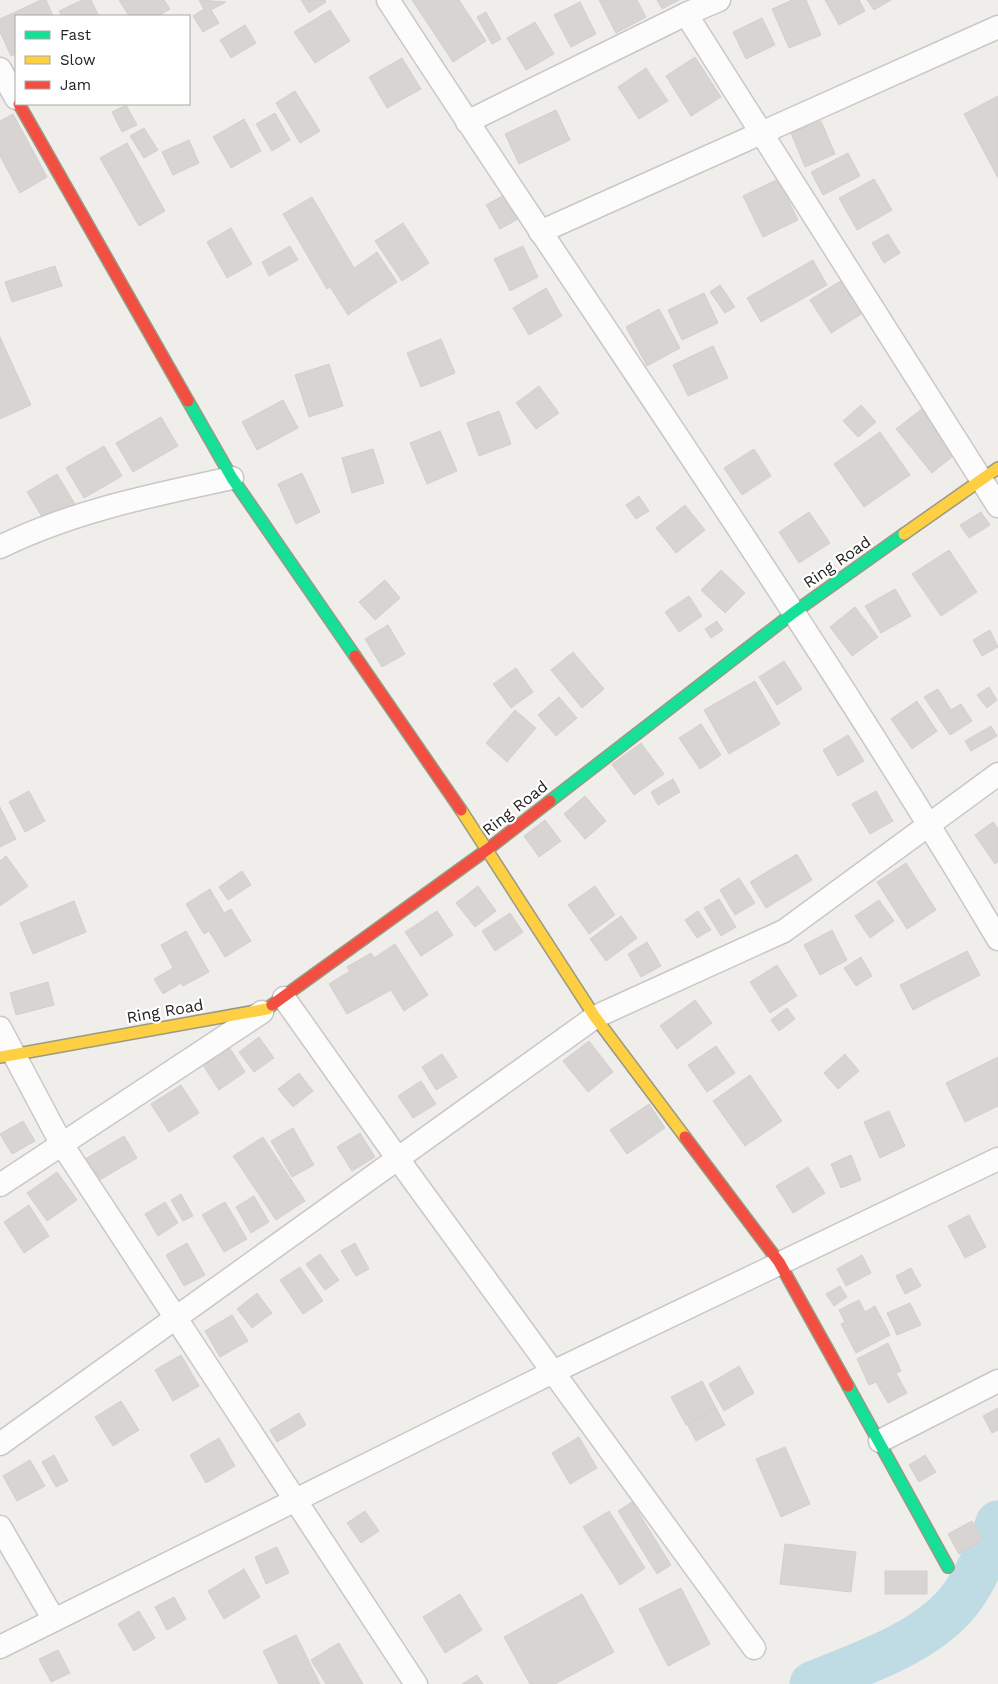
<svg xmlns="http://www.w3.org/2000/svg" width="998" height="1684" viewBox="0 0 998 1684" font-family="'Work Sans',sans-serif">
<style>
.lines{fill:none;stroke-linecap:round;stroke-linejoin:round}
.river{stroke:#bfdbe3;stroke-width:45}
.building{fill:#d7d4d2;stroke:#d3d0cc}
.street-casing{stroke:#c9c8c7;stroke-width:25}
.fast-casing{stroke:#999a82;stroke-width:14}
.slow-casing{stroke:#999a82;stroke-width:14}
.jam-casing{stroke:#999a82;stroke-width:14}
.street{stroke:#fdfcfc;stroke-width:22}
.fast{stroke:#16e098;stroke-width:11}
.slow{stroke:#ffcf43;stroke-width:11}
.jam{stroke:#f24e42;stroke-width:11}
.labels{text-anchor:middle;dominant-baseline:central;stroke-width:4.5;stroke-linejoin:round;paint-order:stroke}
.street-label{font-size:16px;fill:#222;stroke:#fff}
</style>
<rect width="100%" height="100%" fill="#f0eeeb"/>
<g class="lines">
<path class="river" d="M 812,1684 C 860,1664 917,1646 953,1608 C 972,1588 989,1549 998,1523"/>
</g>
<g class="building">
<polygon points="41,0 46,0 53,16 16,16 16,54 11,56 0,32 0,19"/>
<polygon points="82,0 91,0 99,16 62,16 59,11"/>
<polygon points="119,0 164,0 170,9 158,16 129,16"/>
<polygon points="199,0 226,2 211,10 219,23 203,32 193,16 204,9"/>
<polygon points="301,0 325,0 326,2 309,13"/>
<polygon points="412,0 459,0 486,41 453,62"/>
<polygon points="599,0 637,0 646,17 616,33"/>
<polygon points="657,0 679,0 662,9"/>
<polygon points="792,0 806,0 821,35 789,48 772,9"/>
<polygon points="825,0 859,0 865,11 839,25"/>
<polygon points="867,0 891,0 874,10"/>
<polygon points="580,2 596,34 571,47 554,15"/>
<polygon points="330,10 350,41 315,63 294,32"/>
<polygon points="486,12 501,39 492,44 477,17"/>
<polygon points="762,18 775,45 746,59 733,32"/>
<polygon points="535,22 554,54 526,70 507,38"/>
<polygon points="245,25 256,43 231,58 220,40"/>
<polygon points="695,57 721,97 691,116 666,76"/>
<polygon points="402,58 421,89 387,108 369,77"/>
<polygon points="646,68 668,101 639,119 618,87"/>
<polygon points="295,91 320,131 300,143 276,103"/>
<polygon points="998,96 998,178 964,114"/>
<polygon points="126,105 137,125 122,132 112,112"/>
<polygon points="556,110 570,140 519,164 505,134"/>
<polygon points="275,113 290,140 272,151 256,124"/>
<polygon points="13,114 47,177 20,193 0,156 0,121"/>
<polygon points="244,119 261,151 231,168 213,137"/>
<polygon points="821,121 835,154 805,167 791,133"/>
<polygon points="144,128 158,150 144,158 130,136"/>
<polygon points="189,140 199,163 173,175 162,152"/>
<polygon points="127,143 165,211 139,226 100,158"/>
<polygon points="848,153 860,176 823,195 811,172"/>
<polygon points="778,179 798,220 763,237 743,196"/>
<polygon points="874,179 892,210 857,230 839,198"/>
<polygon points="506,194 520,218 500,229 486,205"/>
<polygon points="312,197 354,268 377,252 397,282 348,315 330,287 327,289 283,214"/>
<polygon points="403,223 429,263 402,281 375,241"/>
<polygon points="231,228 252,264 227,278 207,242"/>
<polygon points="888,234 900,253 884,263 872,243"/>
<polygon points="290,246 298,260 269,276 262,262"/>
<polygon points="523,246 538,277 510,291 494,259"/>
<polygon points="813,260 827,285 761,322 747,298"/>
<polygon points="55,266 62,286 12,302 5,282"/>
<polygon points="842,280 863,313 831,333 810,300"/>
<polygon points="720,285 735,307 725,313 710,292"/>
<polygon points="546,288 562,316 529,335 513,308"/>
<polygon points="704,293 718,323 682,340 668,310"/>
<polygon points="659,309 680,348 647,366 626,327"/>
<polygon points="0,337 31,405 0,419"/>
<polygon points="441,339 455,373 421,387 407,353"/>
<polygon points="713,346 728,378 688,396 673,365"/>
<polygon points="329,364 343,406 309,417 295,375"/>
<polygon points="539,386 559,413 536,429 516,403"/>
<polygon points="283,400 298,428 257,450 242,422"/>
<polygon points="861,405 876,422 858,437 843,421"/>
<polygon points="923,408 958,452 932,473 896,429"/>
<polygon points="499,411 511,444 479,456 467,423"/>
<polygon points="161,417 178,446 133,472 116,443"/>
<polygon points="440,431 457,471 427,484 410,443"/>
<polygon points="880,432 910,475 864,507 834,464"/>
<polygon points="104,446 122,476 84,498 66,468"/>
<polygon points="373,449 384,483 352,493 342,458"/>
<polygon points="754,449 771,476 742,495 724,468"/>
<polygon points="302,473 320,512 296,524 278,484"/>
<polygon points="57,474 75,504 45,522 27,492"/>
<polygon points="639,496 649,511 636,519 626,505"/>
<polygon points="685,505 705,530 676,553 656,528"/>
<polygon points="809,512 830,543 799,563 779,532"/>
<polygon points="981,512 990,525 969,538 960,525"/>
<polygon points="949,550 977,592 941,616 912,574"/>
<polygon points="721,570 745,593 725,613 701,590"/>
<polygon points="385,580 400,598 375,620 359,602"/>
<polygon points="895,589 911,616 881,633 865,606"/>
<polygon points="689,596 702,616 679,632 665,612"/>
<polygon points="855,607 878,637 852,656 830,627"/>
<polygon points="717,621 723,630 711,638 705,629"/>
<polygon points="388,625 405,654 382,667 365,639"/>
<polygon points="990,630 998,647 982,656 973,640"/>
<polygon points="573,652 604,689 582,708 551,670"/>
<polygon points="784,661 802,689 777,705 759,677"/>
<polygon points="516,668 533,692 511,708 493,684"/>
<polygon points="755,681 780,724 729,754 704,710"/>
<polygon points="989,687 997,700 987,708 977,695"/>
<polygon points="938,689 951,710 961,704 972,721 950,735 924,697"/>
<polygon points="559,697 577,718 556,736 538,715"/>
<polygon points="917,701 937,731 912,749 891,719"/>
<polygon points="515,710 536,728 507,762 486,743"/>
<polygon points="701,724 721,755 700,769 679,738"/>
<polygon points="991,726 997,736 971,751 965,741"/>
<polygon points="848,735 864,761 838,776 823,750"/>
<polygon points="641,743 664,774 634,795 612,764"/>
<polygon points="673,779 680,792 658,805 651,792"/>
<polygon points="29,791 45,821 25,832 9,802"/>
<polygon points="876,791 893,821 870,834 852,804"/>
<polygon points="585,796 606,821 585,839 564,814"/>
<polygon points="0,807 16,839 0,847"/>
<polygon points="545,820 561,841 539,857 524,836"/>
<polygon points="993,822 998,828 998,862 995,864 975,835"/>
<polygon points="797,854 812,880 766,908 750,882"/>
<polygon points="6,856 28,886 0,906 0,861"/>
<polygon points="906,863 936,910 907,929 877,882"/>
<polygon points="242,871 251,885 228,900 219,887"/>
<polygon points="739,878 755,903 735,915 720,890"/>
<polygon points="478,886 496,911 475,927 456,903"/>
<polygon points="595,886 615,915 589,934 568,905"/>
<polygon points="210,889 224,913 231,909 251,941 225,957 209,931 204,934 186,904"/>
<polygon points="719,899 736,927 721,936 704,908"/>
<polygon points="879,900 894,921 870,938 855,916"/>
<polygon points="74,901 86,932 33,954 20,923"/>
<polygon points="437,911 453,935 421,956 405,932"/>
<polygon points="698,911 711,930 697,938 685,920"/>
<polygon points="510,913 523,932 495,951 482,931"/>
<polygon points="621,916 637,938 606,961 590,939"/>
<polygon points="832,930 847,960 820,975 804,945"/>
<polygon points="186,931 209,972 183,986 181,983 163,994 154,979 173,968 161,945"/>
<polygon points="647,942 661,966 641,977 628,954"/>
<polygon points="395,944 428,995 404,1011 391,990 347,1014 329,984 350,971 347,967 371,953 374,958"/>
<polygon points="967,951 980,975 913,1010 900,985"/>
<polygon points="861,957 872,976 856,986 844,968"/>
<polygon points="777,965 797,996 770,1013 750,982"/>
<polygon points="48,982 54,1005 16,1015 10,993"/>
<polygon points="695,1000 712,1023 677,1049 660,1026"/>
<polygon points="787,1008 795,1019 779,1031 771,1020"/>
<polygon points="259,1037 274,1058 254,1072 239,1052"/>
<polygon points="589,1041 613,1072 588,1092 563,1061"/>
<polygon points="716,1046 735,1073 707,1092 688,1065"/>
<polygon points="229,1047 245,1072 219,1090 203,1065"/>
<polygon points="442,1054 457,1077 436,1090 422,1067"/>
<polygon points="845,1054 859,1071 838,1089 824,1073"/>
<polygon points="998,1057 998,1106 965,1122 946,1083"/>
<polygon points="299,1073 313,1091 293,1107 278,1089"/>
<polygon points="750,1075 782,1121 745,1146 713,1101"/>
<polygon points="421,1081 436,1104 413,1118 398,1096"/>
<polygon points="181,1085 199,1113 169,1132 151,1104"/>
<polygon points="649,1104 665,1128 627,1154 610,1130"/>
<polygon points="889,1111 905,1146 880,1158 864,1122"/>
<polygon points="23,1121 35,1141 12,1154 0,1134"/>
<polygon points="293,1128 314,1165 292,1177 271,1141"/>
<polygon points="360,1133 375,1157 352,1171 337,1147"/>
<polygon points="124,1136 137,1158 93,1184 80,1162"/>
<polygon points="263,1137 305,1201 276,1220 233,1156"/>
<polygon points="851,1155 861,1180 841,1188 831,1164"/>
<polygon points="808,1167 825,1193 793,1213 776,1186"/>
<polygon points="57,1172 77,1200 47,1221 27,1193"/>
<polygon points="181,1194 193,1216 183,1221 171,1200"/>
<polygon points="254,1196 269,1222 251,1233 236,1207"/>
<polygon points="165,1202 178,1223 158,1236 145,1214"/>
<polygon points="225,1202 247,1239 224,1252 202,1215"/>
<polygon points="29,1205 49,1236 24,1253 4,1222"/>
<polygon points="969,1215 986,1247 965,1258 948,1226"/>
<polygon points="187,1243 205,1275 184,1286 166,1255"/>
<polygon points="355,1243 369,1269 356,1276 341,1251"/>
<polygon points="320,1254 339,1280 325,1290 306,1264"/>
<polygon points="862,1255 871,1273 846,1286 837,1269"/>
<polygon points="300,1267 323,1301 303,1314 280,1280"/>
<polygon points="911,1268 921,1286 905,1294 896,1276"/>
<polygon points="840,1286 847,1297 834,1306 826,1294"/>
<polygon points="257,1293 272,1313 252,1328 237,1309"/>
<polygon points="859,1300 865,1312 875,1306 890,1335 856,1353 841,1324 845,1322 839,1310"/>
<polygon points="910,1303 921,1325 897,1335 887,1313"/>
<polygon points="232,1315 248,1341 220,1357 205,1331"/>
<polygon points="888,1343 901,1371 896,1373 907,1393 888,1403 876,1382 869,1385 857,1359"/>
<polygon points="181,1355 199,1386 173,1401 155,1370"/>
<polygon points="739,1366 754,1393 724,1411 709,1384"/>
<polygon points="702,1381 716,1408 686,1425 671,1397"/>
<polygon points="121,1401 139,1430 113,1446 95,1417"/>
<polygon points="716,1408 725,1425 696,1441 687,1424"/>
<polygon points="998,1408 998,1430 992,1433 983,1416"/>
<polygon points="299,1413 306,1425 277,1442 270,1430"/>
<polygon points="579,1437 597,1468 570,1484 552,1453"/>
<polygon points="219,1438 235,1466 206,1483 190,1455"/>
<polygon points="785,1447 810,1504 781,1517 756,1459"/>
<polygon points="54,1455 68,1481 56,1487 42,1462"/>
<polygon points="925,1455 936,1472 919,1482 909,1465"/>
<polygon points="30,1460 45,1486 17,1501 3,1476"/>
<polygon points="632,1502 671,1565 657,1574 618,1511"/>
<polygon points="365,1511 379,1531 361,1543 347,1523"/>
<polygon points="609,1511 645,1568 620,1585 583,1527"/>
<polygon points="972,1521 982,1540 959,1554 948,1534"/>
<polygon points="785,1544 856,1552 851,1592 780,1584"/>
<polygon points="277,1547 289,1573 266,1584 255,1557"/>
<polygon points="244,1569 260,1597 224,1619 208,1591"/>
<rect x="885" y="1571" width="42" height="23"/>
<polygon points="681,1588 710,1644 668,1666 639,1609"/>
<polygon points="460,1594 482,1630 445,1653 423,1617"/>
<polygon points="582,1594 614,1652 555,1684 530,1684 504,1637"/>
<polygon points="174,1597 186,1619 167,1630 155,1607"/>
<polygon points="139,1611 155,1638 134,1651 118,1624"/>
<polygon points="296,1635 320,1684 279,1684 263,1651"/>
<polygon points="339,1643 363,1684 326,1684 311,1660"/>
<polygon points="58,1650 70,1673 51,1682 39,1659"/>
<polygon points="477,1675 483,1684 462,1684"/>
</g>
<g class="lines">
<defs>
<g id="street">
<path d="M 388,0 C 591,313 807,618 998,939"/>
<polyline points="686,14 998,506"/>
<polyline points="0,69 16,98"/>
<polyline points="467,122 686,14 719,0"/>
<polyline points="540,232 998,27"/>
<path d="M 0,547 C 73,511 153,495 232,478"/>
<polyline points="284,998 398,1159 754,1648"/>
<polyline points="0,1028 61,1143 416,1684"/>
<polyline points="0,1185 262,1012"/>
<polyline points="880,1441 998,1381"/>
<polyline points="0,1444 595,1017 784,931 998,774"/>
<polyline points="0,1527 54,1620"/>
<polyline points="0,1647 555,1371 998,1159"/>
</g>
<g id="fast">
<polyline points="188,401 232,478 355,656"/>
<polyline points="550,801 793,613 904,534"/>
<polyline points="848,1386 948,1567"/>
</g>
<g id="slow">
<polyline points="904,534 998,468"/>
<polyline points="461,810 595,1017 685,1137"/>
<polyline points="0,1057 267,1009 272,1005"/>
</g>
<g id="jam">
<polyline points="19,104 188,401"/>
<polyline points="355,656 461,810"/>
<polyline points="272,1005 488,849 550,801"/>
<polyline points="685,1137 779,1262 848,1386"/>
</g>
</defs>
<use href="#street" class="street-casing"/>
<use href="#fast" class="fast-casing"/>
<use href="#slow" class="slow-casing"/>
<use href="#jam" class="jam-casing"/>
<use href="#street" class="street"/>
<use href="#fast" class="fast"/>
<use href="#slow" class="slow"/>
<use href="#jam" class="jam"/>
</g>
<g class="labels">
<g class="street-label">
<text transform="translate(837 562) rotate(-35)">Ring Road</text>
<text transform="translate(515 808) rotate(-38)">Ring Road</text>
<text transform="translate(165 1011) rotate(-10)">Ring Road</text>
</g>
</g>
<rect x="15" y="15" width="175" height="90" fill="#ffffff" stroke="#a7a7a7"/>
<rect x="25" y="31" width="25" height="8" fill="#16e098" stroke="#a7a7a7"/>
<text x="60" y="40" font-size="15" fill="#222222">Fast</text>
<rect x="25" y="56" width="25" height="8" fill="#ffcf43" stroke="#a7a7a7"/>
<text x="60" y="65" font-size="15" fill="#222222">Slow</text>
<rect x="25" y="81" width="25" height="8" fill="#f24e42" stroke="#a7a7a7"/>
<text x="60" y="90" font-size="15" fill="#222222">Jam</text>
</svg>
